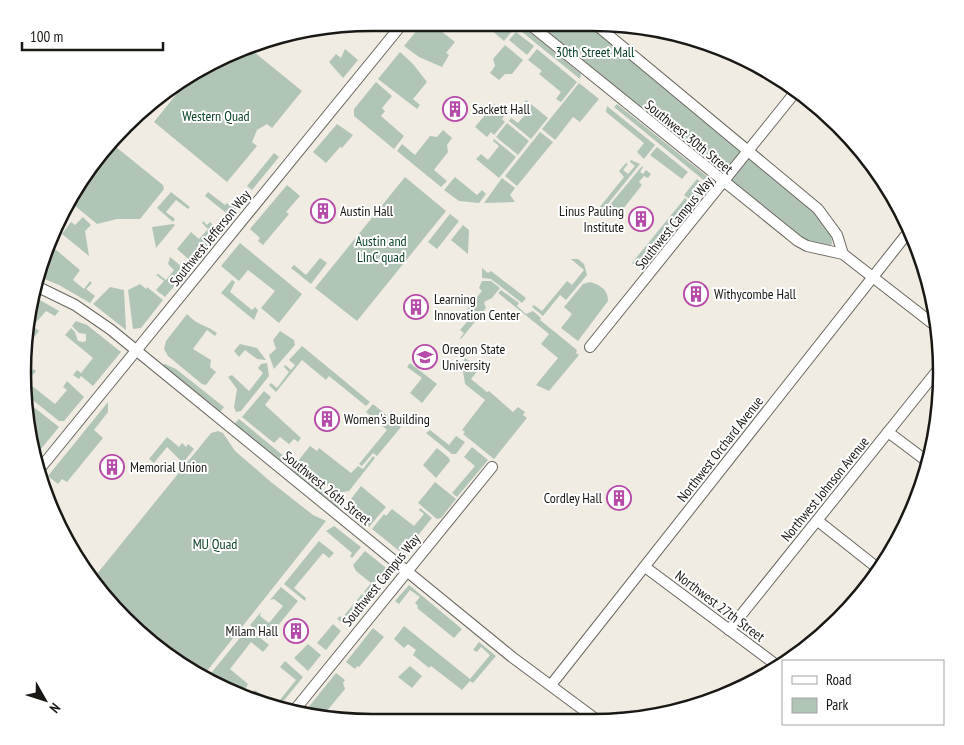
<svg xmlns="http://www.w3.org/2000/svg" width="964" height="745" viewBox="0 0 964 745" font-family="'PT Sans Narrow',sans-serif">
<style>
.green{fill:#b1c5b7}
.lines{fill:none;stroke-linecap:round;stroke-linejoin:round}
.minor-casing{stroke:#69665d;stroke-width:12}
.minor{stroke:#fff;stroke-width:10}
.labels{text-anchor:middle;dominant-baseline:central;stroke-width:4;stroke-linejoin:round;paint-order:stroke}
.park-label{font-size:14px;fill:#0a4324;stroke:#fff}
.poi-label{font-size:14px;fill:#191814;stroke:#fff;text-anchor:start}
.street-label{font-size:14px;fill:#191814;stroke:#fff}
.rim{fill:none;stroke:#191814;stroke-width:2.5}
</style>
<rect width="100%" height="100%" fill="#f0ece2"/>
<g class="green">
<polygon points="423,23 431,23 455,42 446,53 449,55 442,67 419,57 404,46"/>
<polygon points="476,23 505,23 513,30 504,41 490,29 487,32"/>
<polygon points="511,23 519,23 581,74 580,79"/>
<polygon points="532,23 586,23 814,209 831,233 832,244 829,246 801,239"/>
<polygon points="516,32 534,46 527,55 509,40"/>
<polygon points="505,45 523,60 512,74 505,74 499,80 490,73 495,66 493,59"/>
<polygon points="249,48 302,91 272,128 267,124 257,130 252,142 257,146 227,182 154,122 195,71"/>
<polygon points="345,49 358,60 343,78 329,62 336,54 341,58"/>
<polygon points="537,49 577,82 561,102 556,99 561,92 539,74 542,71 528,60"/>
<polygon points="400,52 413,64 427,82 413,99 420,105 417,109 378,79"/>
<polygon points="376,82 392,96 382,108 385,111 381,116 404,136 394,149 354,116 354,109"/>
<polygon points="579,83 599,99 580,122 573,117 555,140 542,129"/>
<polygon points="526,100 548,118 531,139 509,121 511,118 518,123 529,110 523,104"/>
<polygon points="494,104 506,113 502,119 505,122 494,135 491,132 487,137 475,127"/>
<polygon points="617,104 709,178 706,182 614,107"/>
<polygon points="607,106 655,145 644,159 637,152 644,143 606,112"/>
<polygon points="507,123 529,141 518,155 496,137"/>
<polygon points="337,124 353,135 342,148 340,147 326,163 313,152"/>
<polygon points="443,130 452,138 447,145 448,152 434,170 447,181 441,187 397,151 402,144 415,155 430,136 437,137"/>
<polygon points="540,132 553,142 517,186 505,176"/>
<polygon points="494,139 516,157 499,178 476,159 481,154 488,160 499,146 493,141"/>
<polygon points="111,143 163,185 164,189 140,219 117,219 97,224 68,200"/>
<polygon points="657,147 688,172 682,179 650,155"/>
<polygon points="274,153 279,157 252,190 247,186"/>
<polygon points="631,160 640,164 598,216 595,213 624,177 619,171 626,163 628,164 623,170 628,174 635,166 630,162"/>
<polygon points="642,166 643,167 640,172 643,174 646,170 651,174 648,178 644,176 639,182 642,185 619,214 609,206"/>
<polygon points="405,177 446,211 357,321 315,288"/>
<polygon points="455,177 477,195 482,190 486,194 479,203 459,201 444,190"/>
<polygon points="502,178 515,188 510,195 515,202 484,203"/>
<polygon points="697,179 707,187 694,203 684,195"/>
<polygon points="287,185 300,196 286,212 289,214 263,245 258,241 260,238 250,229"/>
<polygon points="171,192 190,207 188,209 176,200 166,212 175,219 173,222 157,208"/>
<polygon points="208,192 225,205 227,203 230,206 238,197 243,201 230,216 205,196"/>
<polygon points="685,198 692,205 640,269 632,263"/>
<polygon points="450,214 459,221 437,249 428,242"/>
<polygon points="83,217 91,225 85,231 89,256 62,234 71,222 75,225"/>
<polygon points="203,221 207,225 210,222 220,231 193,263 177,249 191,232 199,239 208,229 202,223"/>
<polygon points="173,224 175,225 156,248 152,227"/>
<polygon points="463,225 469,230 468,254 451,240"/>
<polygon points="240,243 302,294 279,323 261,308 275,291 248,270 239,281 221,266"/>
<polygon points="55,249 80,270 73,280 84,289 90,281 92,283 86,289 95,296 90,303 59,285 37,276 40,269 43,271 45,269 42,264"/>
<polygon points="170,257 187,271 165,297 156,290 164,281 156,275 158,274 166,280 174,270 168,264"/>
<polygon points="320,258 327,263 311,284 291,268 294,265 306,275"/>
<polygon points="571,259 578,259 584,264 587,275 566,300 560,295 543,316 532,307 534,305 542,311 567,281 572,285 584,270"/>
<polygon points="482,268 488,273 491,271 526,298 522,303 491,279 482,278"/>
<polygon points="232,280 235,282 230,292 252,310 255,307 258,310 254,320 221,293"/>
<polygon points="482,281 491,281 500,288 492,298 484,302 486,308 461,339 460,338 464,333 460,330 471,317 466,314 461,320 459,319 482,291 479,288"/>
<path d="M 590,282 C 600,285 608,289 608,301 L 578,341 L 561,328 L 572,314 L 564,307 L 583,284 Z"/>
<polygon points="140,284 146,289 147,287 163,300 141,328 133,329 128,290"/>
<polygon points="110,287 124,290 126,330 93,304"/>
<polygon points="501,290 519,303 517,306 526,314 533,311 541,318 540,320 577,350 576,353 579,355 549,391 536,385 558,358 541,344 549,334 498,293"/>
<polygon points="33,296 59,311 55,316 46,311 33,326 39,331 26,347"/>
<path d="M 187,314 C 198,326 207,325 217,333 L 215,336 L 207,330 L 193,349 L 211,360 L 210,367 L 216,372 L 206,385 L 202,384 L 168,356 L 164,349 L 166,341 Z"/>
<polygon points="76,321 87,325 121,352 93,386 81,376 79,379 73,375 77,370 81,373 93,358 65,335 71,328 75,332 78,341 83,342 86,341 86,334 79,333 72,326"/>
<polygon points="280,331 294,340 295,345 274,369 269,355 276,349 273,340"/>
<polygon points="240,344 257,348 266,360 257,359 245,350 239,357 234,351"/>
<polygon points="302,346 370,402 366,406 329,376 326,380 302,360 276,392 269,385 271,383 277,388 289,372 284,367 285,365 291,370 295,365 289,360"/>
<polygon points="465,358 480,368 471,379 487,392 489,391 513,412 518,407 525,412 523,415 527,418 494,459 463,434 465,432 462,430 485,400 465,384 462,364"/>
<polygon points="267,363 269,376 241,411 236,412 234,407 237,389 228,377 232,375 249,391 263,373 258,368 261,364"/>
<polygon points="410,363 437,384 422,403 410,393 422,378 407,367"/>
<polygon points="165,364 176,369 224,407 220,412 162,365"/>
<path d="M 33,369 L 36,371 L 27,382 L 55,404 L 67,390 L 63,387 L 67,381 L 84,397 L 64,421 L 59,421 L 29,397 C 27,385 25,379 33,369 Z"/>
<polygon points="264,391 271,397 265,405 301,438 298,442 294,439 289,444 280,437 274,443 242,417"/>
<polygon points="26,401 59,427 40,450 32,444"/>
<polygon points="108,402 108,412 94,430 103,438 67,482 62,479 58,484 48,476"/>
<polygon points="373,404 401,427 377,456 373,453 362,466 359,464 387,430 366,412"/>
<polygon points="239,419 285,457 281,462 234,424"/>
<polygon points="430,430 449,445 456,436 465,442 456,454 452,454 426,433"/>
<path d="M 218,431 L 223,433 L 235,451 L 271,482 L 313,515 L 326,521 L 203,676 C 156,653 125,620 92,580 L 211,433 Z"/>
<polygon points="167,437 179,447 182,443 186,447 188,444 194,449 183,463 167,447 154,463 149,459"/>
<polygon points="310,446 317,451 319,448 351,473 358,466 363,469 373,456 375,458 349,491 336,493 298,461"/>
<polygon points="472,447 488,460 457,497 452,493 475,466 464,457"/>
<polygon points="437,448 449,458 450,461 436,478 423,465"/>
<polygon points="294,464 333,496 339,507 338,509 290,469"/>
<polygon points="435,482 456,499 441,518 437,519 418,503"/>
<polygon points="361,486 386,507 369,527 345,507"/>
<polygon points="420,508 432,518 403,554 372,529 384,514 386,516 392,509 414,526 424,514 419,510"/>
<polygon points="334,526 361,547 352,558 350,556 352,553 326,531"/>
<polygon points="319,541 334,553 329,558 323,553 294,588 306,598 305,601 284,584"/>
<polygon points="365,551 390,571 369,596 364,592 371,583 356,571 353,565"/>
<polygon points="409,585 462,629 454,638 417,608 418,606 415,603 420,597 410,590 399,604 395,601"/>
<polygon points="281,587 298,601 267,639 250,625 261,612 260,616 269,623 283,606 274,599 270,600"/>
<polygon points="362,594 367,598 345,625 337,619 340,616 342,618"/>
<polygon points="333,624 341,631 326,650 317,643"/>
<polygon points="404,626 470,679 490,655 481,647 477,652 473,650 479,642 496,656 473,683 470,681 462,690 431,666 429,668 413,655 416,650 408,644 404,648 394,639"/>
<polygon points="248,628 269,645 263,652 251,642 230,669 248,684 242,695 207,678"/>
<polygon points="373,628 384,637 359,667 357,666 355,669 346,662"/>
<polygon points="308,644 321,655 308,671 294,658"/>
<polygon points="285,661 303,677 278,708 260,704 246,697 255,690 275,706 296,680 280,667"/>
<polygon points="410,666 422,676 412,688 398,677"/>
<polygon points="336,673 345,680 343,683 345,689 321,718 303,714"/>
</g>
<g class="lines">
<defs>
<g id="minor">
<polyline points="528,23 798,241 807,246 843,254 937,327"/>
<polyline points="594,23 818,209 837,235 843,254"/>
<polyline points="34,285 75,305 110,329 512,657 597,720"/>
<polyline points="590,347 797,90"/>
<polyline points="888,432 928,462"/>
<polyline points="38,471 403,23"/>
<polyline points="818,521 880,570"/>
<polyline points="645,567 779,667"/>
<polyline points="729,630 941,366"/>
<polyline points="551,685 910,230"/>
<polyline points="293,712 492,467"/>
</g>
</defs>
<use href="#minor" class="minor-casing"/>
<use href="#minor" class="minor"/>
</g>
<defs>
<symbol id="building-ring" viewBox="-11 -11 22 22"><circle r="9.5" fill="#fff" stroke="#b64aa9" stroke-width="1.5"/><path d="M-4-6H4V6H1V3H-1V6H-4ZM-2.5-4.3h1.7v1.8h-1.7ZM.8-4.3h1.7v1.8H.8ZM-2.5-1h1.7V.8h-1.7ZM.8-1h1.7V.8H.8Z" fill="#b64aa9"/></symbol>
<symbol id="university-ring" viewBox="-11 -11 22 22"><circle r="9.5" fill="#fff" stroke="#b64aa9" stroke-width="1.5"/><path d="M0-5L7-2L0 1L-7-2ZM-4 1L0 2.5L4 1V4Q0 6-4 4Z" fill="#b64aa9"/></symbol>
</defs>
<g fill-rule="evenodd">
<use href="#building-ring" x="441" y="95" width="28" height="28"/>
<use href="#building-ring" x="309" y="197" width="28" height="28"/>
<use href="#building-ring" x="627" y="205" width="28" height="28"/>
<use href="#building-ring" x="682" y="280" width="28" height="28"/>
<use href="#building-ring" x="402" y="293" width="28" height="28"/>
<use href="#university-ring" x="411" y="343" width="28" height="28"/>
<use href="#building-ring" x="313" y="405" width="28" height="28"/>
<use href="#building-ring" x="98" y="453" width="28" height="28"/>
<use href="#building-ring" x="605" y="484" width="28" height="28"/>
<use href="#building-ring" x="282" y="617" width="28" height="28"/>
</g>
<g class="labels">
<g class="park-label">
<text x="595" y="52">30th Street Mall</text>
<text x="216" y="116">Western Quad</text>
<text x="381" y="241">Austin and<tspan x="381" dy="16">LInC quad</tspan></text>
<text x="215" y="544">MU Quad</text>
</g>
<g class="poi-label">
<text x="472" y="109">Sackett Hall</text>
<text x="340" y="211">Austin Hall</text>
<text x="624" y="211" text-anchor="end">Linus Pauling<tspan x="624" dy="16">Institute</tspan></text>
<text x="714" y="294">Withycombe Hall</text>
<text x="434" y="299">Learning<tspan x="434" dy="16">Innovation Center</tspan></text>
<text x="442" y="349">Oregon State<tspan x="442" dy="16">University</tspan></text>
<text x="344" y="419">Women's Building</text>
<text x="130" y="467">Memorial Union</text>
<text x="602" y="498" text-anchor="end">Cordley Hall</text>
<text x="278" y="631" text-anchor="end">Milam Hall</text>
</g>
<g class="street-label">
<text transform="translate(689 137) rotate(39)">Southwest 30th Street</text>
<text transform="translate(674 223) rotate(-51)">Southwest Campus Way</text>
<text transform="translate(210 238) rotate(-51)">Southwest Jefferson Way</text>
<text transform="translate(720 449) rotate(-52)">Northwest Orchard Avenue</text>
<text transform="translate(327 488) rotate(39)">Southwest 26th Street</text>
<text transform="translate(825 489) rotate(-51)">Northwest Johnson Avenue</text>
<text transform="translate(381 580) rotate(-51)">Southwest Campus Way</text>
<text transform="translate(720 606) rotate(37)">Northwest 27th Street</text>
</g>
</g>
<path d="M0 0H964V745H0ZM372 31H592A341 341 0 0 1 933 372V373A341 341 0 0 1 592 714H372A341 341 0 0 1 31 373V372A341 341 0 0 1 372 31Z" fill="#fff" fill-rule="evenodd"/>
<path class="rim" d="M372 31H592A341 341 0 0 1 933 372V373A341 341 0 0 1 592 714H372A341 341 0 0 1 31 373V372A341 341 0 0 1 372 31Z"/>
<rect x="782" y="660" width="162" height="65" fill="#ffffff" stroke="#a3a3a1"/>
<rect x="792" y="676" width="25" height="8" fill="#ffffff" stroke="#a3a3a1"/>
<text x="826" y="685" font-size="15" fill="#191814">Road</text>
<rect x="792" y="698" width="25" height="15" fill="#b1c5b7" stroke="#a3a3a1"/>
<text x="826" y="710" font-size="15" fill="#191814">Park</text>
<g transform="translate(45 700) rotate(129)" stroke="#ffffff" stroke-width="4" paint-order="stroke">
<path d="M0-4L9 19L0 12L-9 19Z" fill="#191814"/>
<text y="-8" font-size="14" font-weight="bold" text-anchor="middle" fill="#191814">N</text>
</g>
<path d="M22 42v8h141v-8" fill="none" stroke="#191814" stroke-width="2.5"/>
<text x="30" y="42" font-size="15" fill="#191814" stroke="#ffffff" stroke-width="4" paint-order="stroke">100 m</text>
</svg>
